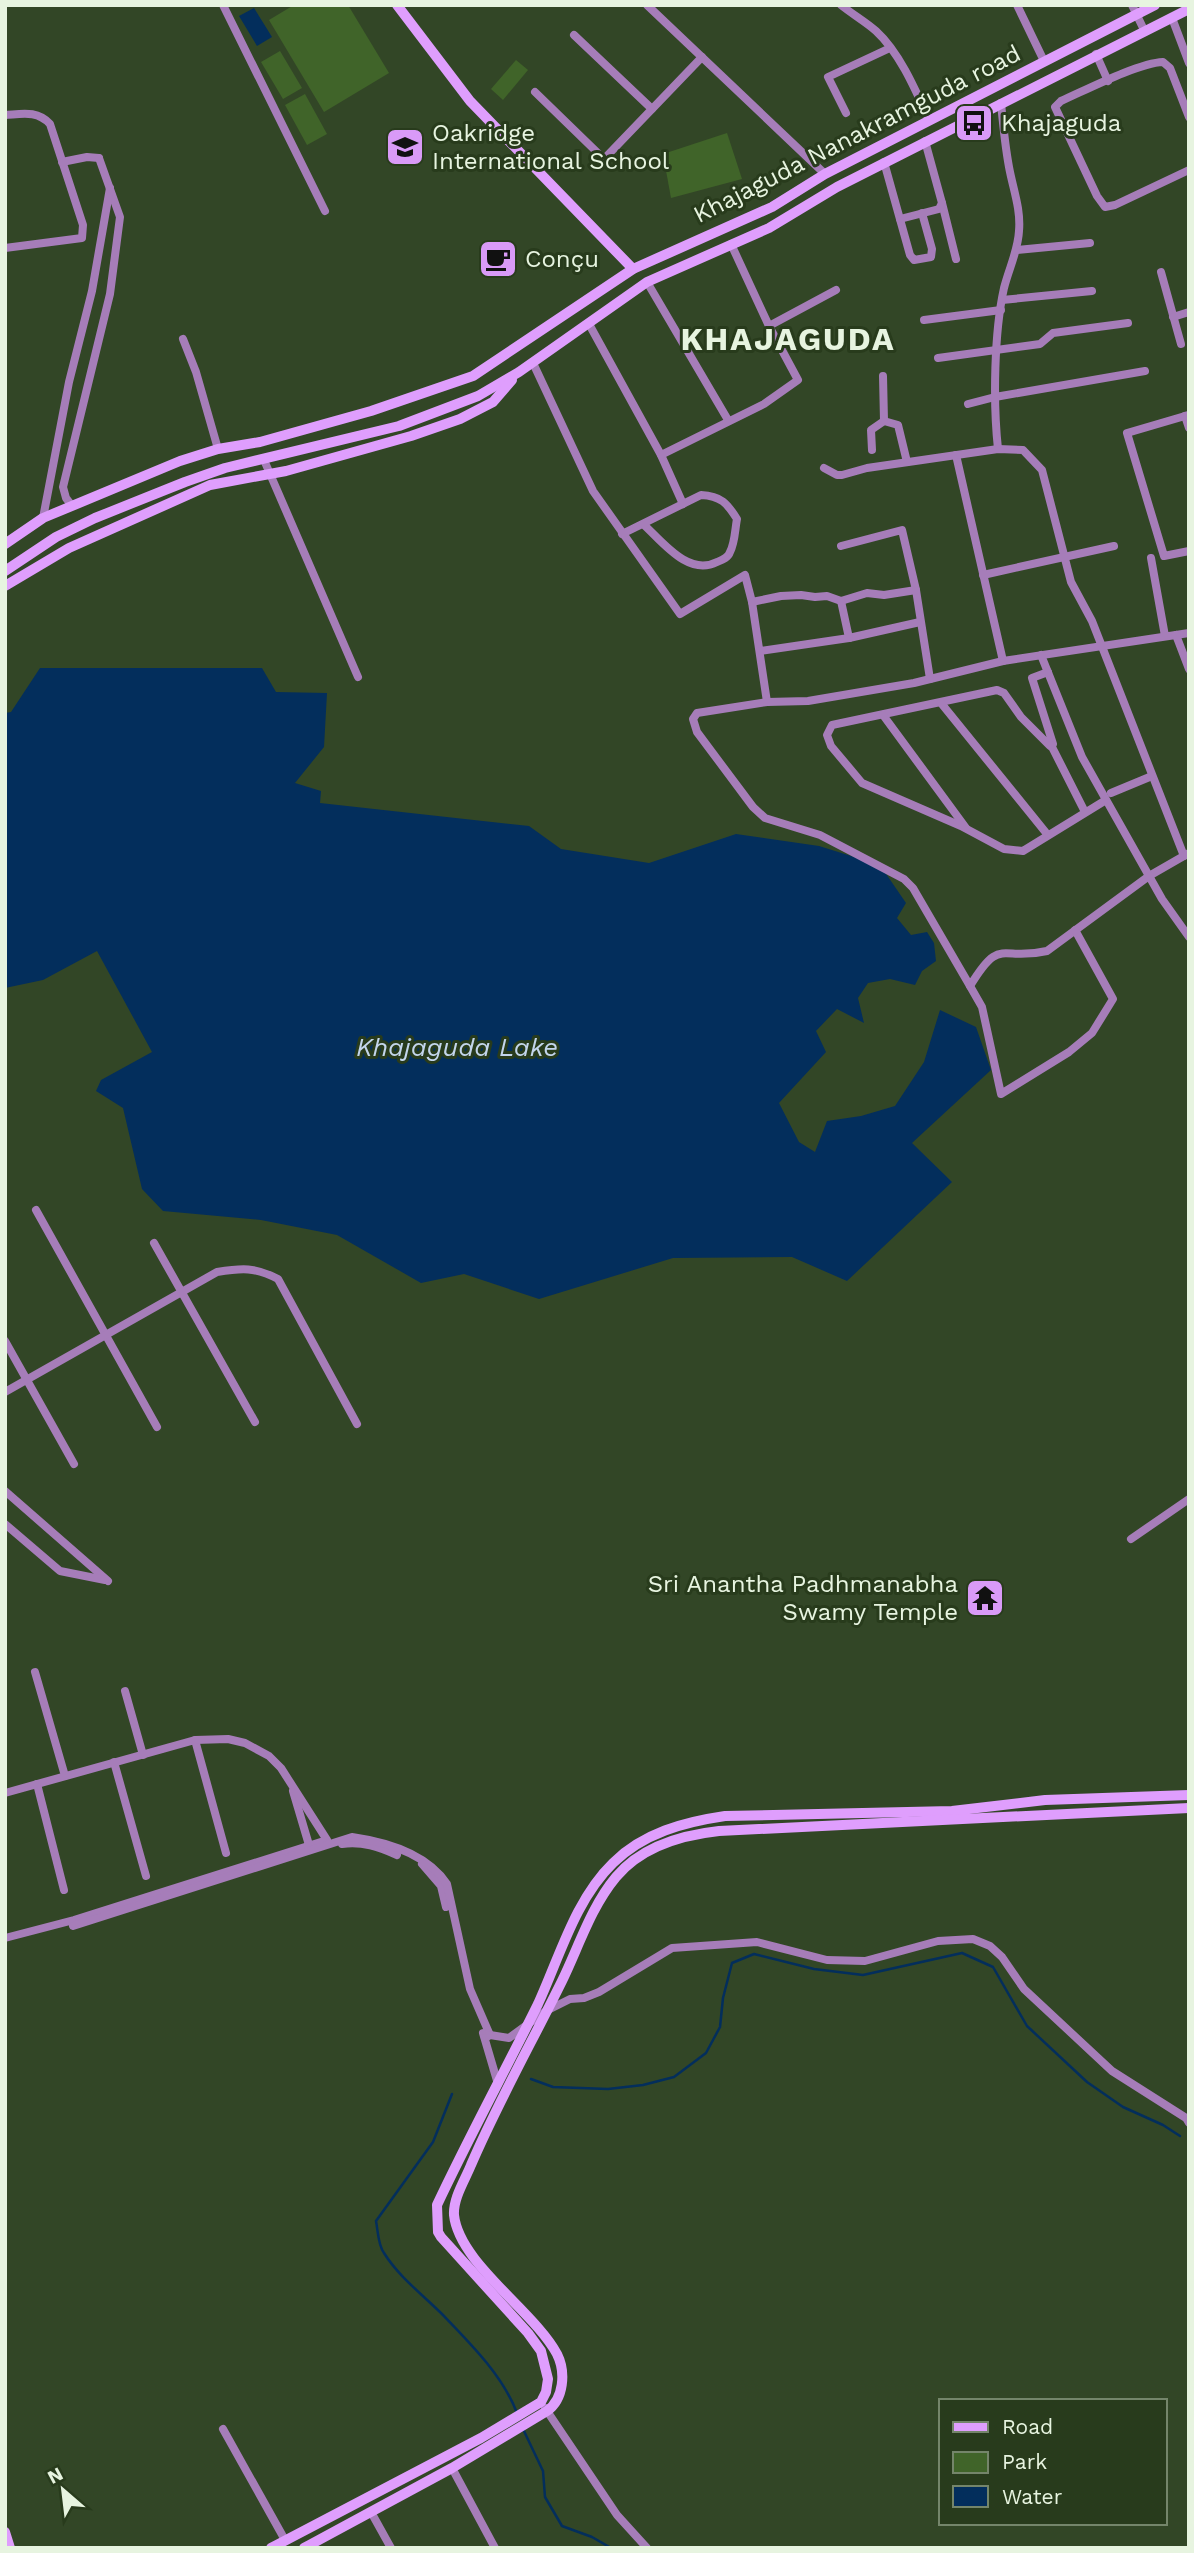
<svg xmlns="http://www.w3.org/2000/svg" width="1194" height="2553" viewBox="0 0 1194 2553" font-family="'Work Sans',sans-serif">
<style>
.green{fill:#406429}
.water{fill:#032e5c}
.lines{fill:none;stroke-linecap:round;stroke-linejoin:round}
.stream{stroke:#032e5c;stroke-width:2.5}
.street{stroke:#a67db9;stroke-width:8}
.secondary{stroke:#df9efd;stroke-width:10}
.labels{text-anchor:middle;dominant-baseline:central;stroke-width:6;stroke-linejoin:round;paint-order:stroke}
.poi-label{font-size:24px;fill:#e7f4e0;stroke:#283b1c;text-anchor:start}
.street-label{font-size:24px;fill:#e7f4e0;stroke:#283b1c}
.water-label{font-size:26px;font-style:italic;fill:#c3d5ec;stroke:#283b1c}
.district-label{font-size:32px;font-weight:bold;letter-spacing:2px;fill:#e7f4e0;stroke:#283b1c}
</style>
<rect width="100%" height="100%" fill="#324626"/>
<g class="green">
<polygon points="294,5 348,5 389,73 324,112 269,20"/>
<polygon points="280,51 302,88 283,99 261,62"/>
<polygon points="516,60 528,70 503,100 491,89"/>
<polygon points="305,94 327,134 307,145 285,105"/>
<polygon points="727,133 742,179 671,198 663,154"/>
</g>
<g class="water">
<polygon points="254,8 272,37 257,46 239,16"/>
<polygon points="40,668 262,668 276,692 327,693 324,747 295,783 321,791 320,803 529,826 561,849 649,863 736,834 819,846 880,865 906,903 897,918 911,935 927,932 934,943 936,961 922,971 915,985 890,979 868,983 858,998 864,1023 837,1009 816,1031 826,1052 779,1103 799,1142 815,1152 827,1121 861,1116 895,1106 924,1062 940,1010 976,1027 991,1070 912,1143 952,1182 847,1281 792,1257 673,1258 539,1299 464,1274 421,1283 337,1235 261,1220 163,1211 142,1189 123,1108 96,1091 101,1080 152,1052 97,951 43,980 5,988 5,713 11,712"/>
</g>
<g class="lines">
<g class="stream">
<polyline points="531,2079 553,2087 608,2089 643,2085 674,2077 706,2053 720,2027 723,1998 732,1963 754,1954 814,1969 863,1975 962,1953 993,1967 1027,2026 1087,2082 1123,2107 1163,2125 1180,2136"/>
<path d="M 452,2094 L 433,2142 L 376,2221 C 378,2231 378,2245 384,2253 C 399,2277 423,2295 443,2315 C 471,2344 503,2376 517,2413"/>
<polyline points="523,2429 543,2471 545,2497 562,2526 592,2537 611,2548"/>
</g>
<g class="street">
<polyline points="223,5 325,211"/>
<polyline points="647,5 825,174"/>
<path d="M 841,5 C 852,14 866,22 876,31 C 900,53 916,91 929,120"/>
<polyline points="1017,5 1044,61"/>
<polyline points="1132,5 1145,32"/>
<polyline points="1172,18 1189,63"/>
<polyline points="574,35 652,109"/>
<polyline points="1096,54 1108,81"/>
<polyline points="535,92 604,159 702,57"/>
<polyline points="846,113 828,77 890,48"/>
<path d="M 5,115 C 22,114 37,110 50,124 L 83,225 L 82,238 L 5,248"/>
<path d="M 1189,117 L 1170,68 L 1163,62 C 1138,63 1086,90 1061,101 L 1055,107 L 1097,196 L 1105,207 L 1115,205 L 1189,170"/>
<polyline points="62,162 87,157 99,158"/>
<polyline points="884,162 910,255 914,260 931,257 932,249 922,213"/>
<polyline points="942,203 956,259"/>
<polyline points="900,219 939,209 942,203 925,141"/>
<polyline points="1017,250 1090,243"/>
<polyline points="1161,272 1181,344"/>
<polyline points="647,282 728,420"/>
<polyline points="1002,300 1092,291"/>
<polyline points="1173,317 1189,312"/>
<polyline points="924,320 1001,310"/>
<polyline points="589,324 661,455 683,504"/>
<polyline points="769,326 836,290"/>
<polyline points="183,339 196,372 218,449"/>
<polyline points="938,358 1040,344 1053,333 1128,323"/>
<polyline points="533,363 593,491 680,614 745,575 752,602 767,702"/>
<polyline points="968,404 995,397 1145,371"/>
<polyline points="1189,415 1185,416 1189,428"/>
<polyline points="1185,416 1127,433 1164,556 1189,551"/>
<polyline points="884,421 898,425 907,462"/>
<path d="M 998,449 C 993,403 994,333 1004,288 C 1009,268 1018,251 1019,231 C 1021,209 1013,189 1009,167 C 1005,146 1003,124 1001,103"/>
<polyline points="872,450 871,430 884,421 883,376"/>
<polyline points="661,455 764,404 798,380 769,326 731,244"/>
<polyline points="956,455 1003,661"/>
<polyline points="264,460 358,677"/>
<polyline points="824,468 837,475 842,475 867,468 998,449 1023,450 1042,470 1071,582 1092,621 1184,856"/>
<polyline points="72,506 66,498 63,487 110,294 120,217 99,158"/>
<polyline points="43,518 69,382 92,291 110,188"/>
<path d="M 622,534 L 701,495 C 721,496 727,503 737,519 C 735,529 735,543 730,552 C 728,558 722,560 717,562 C 688,577 662,541 643,524"/>
<polyline points="841,546 902,530 916,590 930,679"/>
<polyline points="1151,558 1165,636"/>
<polyline points="983,575 1114,546"/>
<polyline points="752,602 781,596 801,595 815,597 827,596 841,601 867,593 884,595 916,590"/>
<path d="M 1189,633 L 1003,661 L 914,683 L 808,701 L 767,702 L 697,713 L 693,719 L 697,732 L 753,807 L 765,818 L 820,835 L 904,879 L 913,888 L 970,986 C 1001,935 1000,962 1047,951 L 1149,876 L 1189,853"/>
<polyline points="1176,635 1189,669"/>
<polyline points="849,638 920,622"/>
<polyline points="760,651 849,638 841,601"/>
<polyline points="1041,655 1082,757 1162,899 1189,937"/>
<polyline points="1048,672 1032,678 1053,744 1050,746 1021,717 1004,693 997,690 832,725 827,735 831,746 862,783 961,826 1004,849 1023,851 1106,800"/>
<polyline points="941,703 1047,834"/>
<polyline points="883,715 966,828"/>
<polyline points="1051,745 1085,812"/>
<polyline points="1111,793 1152,776"/>
<polyline points="970,986 982,1007 1001,1094 1069,1052 1092,1033 1113,999 1075,930"/>
<polyline points="36,1210 157,1427"/>
<polyline points="154,1243 255,1422"/>
<polyline points="5,1341 74,1464"/>
<path d="M 5,1392 L 217,1272 C 242,1268 255,1267 278,1279 L 357,1424"/>
<polyline points="5,1491 108,1581"/>
<polyline points="5,1524 60,1571 105,1580"/>
<polyline points="1131,1539 1189,1499"/>
<polyline points="35,1672 65,1776"/>
<polyline points="125,1691 143,1755"/>
<polyline points="195,1740 226,1853"/>
<polyline points="114,1762 146,1876"/>
<polyline points="37,1784 64,1890"/>
<polyline points="293,1791 309,1845"/>
<polyline points="5,1793 195,1740 228,1739 245,1743 269,1756 281,1768 327,1840 74,1920 5,1938"/>
<path d="M 342,1844 C 362,1841 379,1847 397,1855"/>
<polyline points="422,1864 441,1886 446,1907"/>
<path d="M 73,1926 L 352,1837 C 387,1842 427,1854 447,1884 L 470,1989 L 490,2035"/>
<polyline points="483,2033 498,2084"/>
<polyline points="485,2038 490,2035 509,2038 546,2011 570,1999 584,1998 599,1992 672,1948 757,1942 827,1960 865,1961 938,1941 973,1939 990,1946 1002,1957 1024,1989 1112,2071 1186,2118 1189,2123"/>
<polyline points="545,2408 617,2515 647,2548"/>
<polyline points="223,2429 285,2540"/>
<polyline points="452,2468 495,2548"/>
<polyline points="371,2512 391,2548"/>
</g>
<g class="secondary">
<polyline points="397,5 470,101 633,269"/>
<polyline points="5,544 43,518 180,461 218,449 260,442 371,411 473,376 633,269 772,207 825,174 1155,5"/>
<polyline points="5,571 56,537 95,518 185,482 225,468 399,426 478,396 519,372 647,282 769,228 837,187 1189,9"/>
<polyline points="5,586 69,548 210,485 286,471 411,436 460,419 493,402 512,380"/>
<polyline points="5,2532 10,2548"/>
<path d="M 271,2548 L 481,2438 L 541,2402 L 546,2392 L 548,2379 L 541,2351 L 528,2333 L 441,2237 L 438,2232 L 437,2205 C 469,2137 505,2071 538,2004 C 560,1956 575,1900 613,1863 C 643,1833 684,1822 725,1816 L 952,1811 L 1045,1800 L 1189,1795"/>
<path d="M 304,2548 L 452,2468 L 547,2411 C 564,2399 566,2372 557,2354 C 534,2311 459,2263 454,2215 C 453,2198 465,2180 471,2165 C 498,2102 532,2042 562,1981 C 579,1946 591,1907 616,1877 C 641,1847 682,1835 719,1831 L 1189,1808"/>
</g>
</g>
<defs>
<symbol id="bus-square" viewBox="-11 -11 22 22"><rect x="-9" y="-9" width="18" height="18" rx="4" fill="#d99af7" stroke="#283b1c"/><path d="M-5-6H5V4H4V6H2V4H-2V6H-4V4H-5ZM-3.5-4V0h7V-4ZM-3.5 1.2v1.5H-2V1.2ZM2 1.2v1.5H3.5V1.2Z" fill="#111"/></symbol>
<symbol id="school-square" viewBox="-11 -11 22 22"><rect x="-9" y="-9" width="18" height="18" rx="4" fill="#d99af7" stroke="#283b1c"/><path d="M0-5L7-2L0 1L-7-2ZM-4 1L0 2.5L4 1V4Q0 6-4 4Z" fill="#111"/></symbol>
<symbol id="cafe-square" viewBox="-11 -11 22 22"><rect x="-9" y="-9" width="18" height="18" rx="4" fill="#d99af7" stroke="#283b1c"/><path d="M-5.5-4.5H6V0H3Q3 3.5 0 3.5H-2.5Q-5.5 3.5-5.5 0ZM3-3.2v2h1.7v-2ZM-6 4.5H4V6H-6Z" fill="#111"/></symbol>
<symbol id="temple-square" viewBox="-11 -11 22 22"><rect x="-9" y="-9" width="18" height="18" rx="4" fill="#d99af7" stroke="#283b1c"/><path d="M0-6L5-2H3V0L6.5 2.5H4V6H1.5V3h-3V6H-4V2.5H-6.5L-3 0V-2H-5Z" fill="#111"/></symbol>
</defs>
<g fill-rule="evenodd">
<use href="#bus-square" x="952" y="101" width="44" height="44"/>
<use href="#school-square" x="383" y="125" width="44" height="44"/>
<use href="#cafe-square" x="476" y="237" width="44" height="44"/>
<use href="#temple-square" x="963" y="1576" width="44" height="44"/>
</g>
<g class="labels">
<g class="poi-label">
<text x="1001" y="123">Khajaguda</text>
<text x="432" y="133">Oakridge<tspan x="432" dy="28">International School</tspan></text>
<text x="525" y="259">Conçu</text>
<text x="958" y="1584" text-anchor="end">Sri Anantha Padhmanabha<tspan x="958" dy="28">Swamy Temple</tspan></text>
</g>
<g class="street-label">
<text transform="translate(857 134) rotate(-27)">Khajaguda Nanakramguda road</text>
</g>
<g class="water-label">
<text x="457" y="1047">Khajaguda Lake</text>
</g>
<g class="district-label">
<text x="788" y="339">KHAJAGUDA</text>
</g>
</g>
<rect width="1194" height="2553" fill="none" stroke="#e7f4e0" stroke-width="14"/>
<rect x="939" y="2399" width="228" height="126" fill="#283b1c" stroke="#74856a" stroke-width="2"/>
<rect x="953" y="2422" width="35" height="10" fill="#df9efd" stroke="#74856a" stroke-width="2"/>
<text x="1002" y="2434" font-size="21" fill="#e7f4e0">Road</text>
<rect x="953" y="2452" width="35" height="21" fill="#406429" stroke="#74856a" stroke-width="2"/>
<text x="1002" y="2469" font-size="21" fill="#e7f4e0">Park</text>
<rect x="953" y="2486" width="35" height="21" fill="#032e5c" stroke="#74856a" stroke-width="2"/>
<text x="1002" y="2504" font-size="21" fill="#e7f4e0">Water</text>
<g transform="translate(63 2490) rotate(332)" stroke="#283b1c" stroke-width="5" paint-order="stroke">
<path d="M0-5L12 26L0 18L-12 26Z" fill="#e7f4e0"/>
<text y="-10" font-size="19" font-weight="bold" text-anchor="middle" fill="#e7f4e0">N</text>
</g>
</svg>
